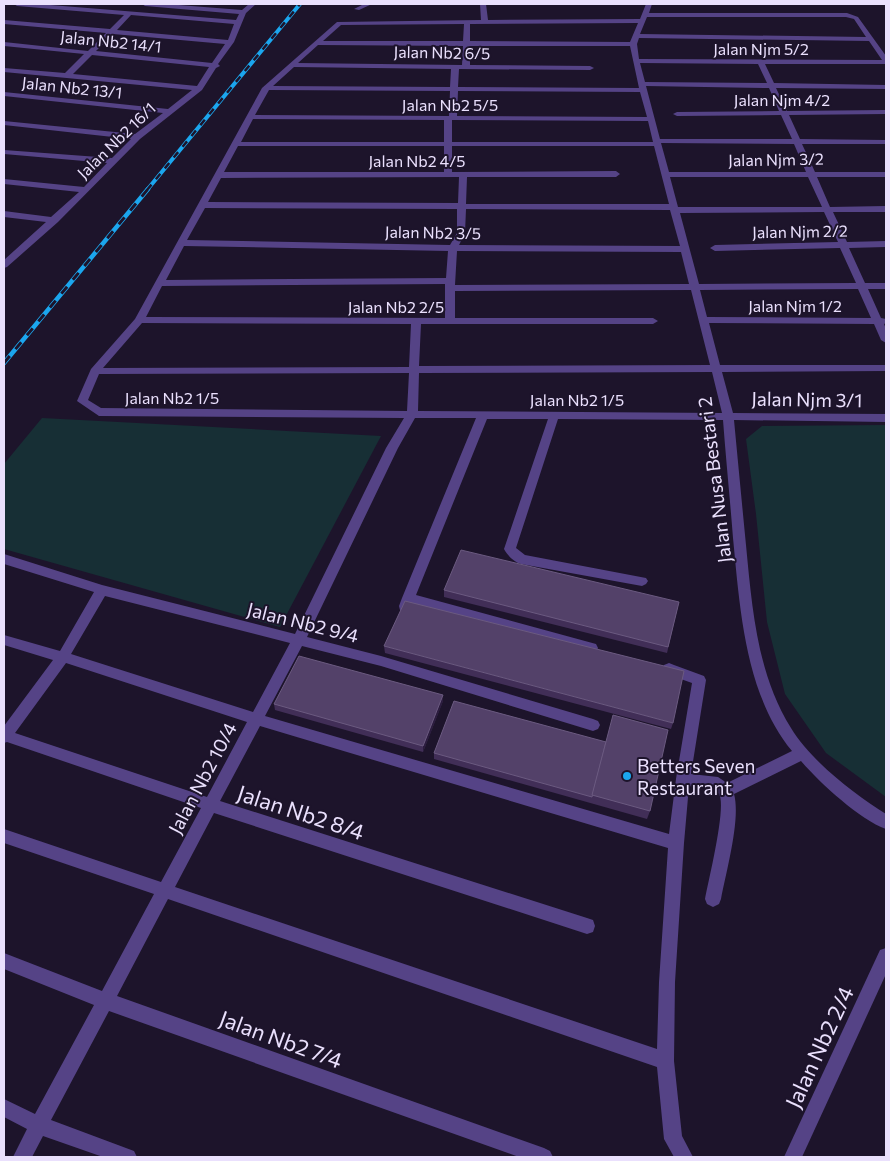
<svg xmlns="http://www.w3.org/2000/svg" width="890" height="1161" viewBox="0 0 890 1161" font-family="Commissioner,sans-serif">
<style>
.green{fill:#172f35}
.lines{fill:none;stroke-linecap:round;stroke-linejoin:round}
.minor{fill:#554386;fill-rule:evenodd}
.rail-far1-casing{stroke:#1ba6ee;stroke-width:4}
.rail-casing{stroke:#1ba6ee;stroke-width:4.5}
.rail-far1{stroke:#1d142b;stroke-width:2.5;stroke-dasharray:7;stroke-linecap:butt}
.rail{stroke:#1d142b;stroke-width:3;stroke-dasharray:9;stroke-linecap:butt}
.wall{fill:#412e57}
.shaded-wall{fill:#2b1c3e}
.building{fill:#534169;stroke:#6b5a80}
.poi-dot{fill:#1ba6ee;stroke:#1d142b;stroke-width:2}
.labels{text-anchor:middle;dominant-baseline:central;stroke-width:4;stroke-linejoin:round;paint-order:stroke}
.far-street-label{font-size:16px;fill:#eae0fd;stroke:#1d142b}
.street-label{font-size:19px;fill:#eae0fd;stroke:#1d142b}
.poi-label{font-size:19px;fill:#eae0fd;stroke:#1d142b;text-anchor:start}
.near-street-label{font-size:22px;fill:#eae0fd;stroke:#1d142b}
</style>
<rect width="100%" height="100%" fill="#1d142b"/>
<g class="green">
<polygon points="42,418 381,436 280,627 4,549 4,464"/>
<polygon points="886,425 886,797 826,753 785,694 767,622 756,514 746,439 762,426"/>
</g>
<g class="lines">
<g class="minor">
<path d="M 14,4 L 38,4 L 236,20 L 239,14 L 145,6 L 142,4 L 166,4 L 242,10 L 249,4 L 256,4 L 246,13 L 234,42 L 218,64 L 220,66 L 216,68 L 202,90 L 140,139 L 58,222 L 7,267 L 4,268 L 4,260 L 46,222 L 4,217 L 4,211 L 51,217 L 79,192 L 4,184 L 4,179 L 84,187 L 107,163 L 4,154 L 4,150 L 112,158 L 131,139 L 4,125 L 4,121 L 135,134 L 163,113 L 4,96 L 4,92 L 168,109 L 192,90 L 4,72 L 4,68 L 65,73 L 84,54 L 4,46 L 4,42 L 88,51 L 106,33 L 4,24 L 4,20 L 110,29 L 124,15 L 17,6 ZM 131,15 L 234,24 L 228,40 L 117,30 ZM 113,34 L 225,44 L 212,63 L 96,51 ZM 92,55 L 209,67 L 197,86 L 73,74 Z"/>
<polygon points="364,4 372,4 359,10 354,9"/>
<path d="M 480,4 L 486,4 L 488,20 L 640,19 L 646,4 L 652,4 L 649,13 L 847,13 L 858,17 L 886,56 L 886,64 L 765,64 L 774,83 L 886,85 L 886,89 L 776,88 L 787,111 L 886,110 L 886,114 L 789,115 L 800,139 L 886,140 L 886,144 L 802,144 L 815,172 L 886,172 L 886,177 L 817,177 L 830,207 L 886,206 L 886,212 L 833,212 L 847,242 L 886,241 L 886,247 L 849,248 L 865,283 L 886,283 L 886,289 L 868,289 L 881,318 L 886,319 L 886,323 L 884,324 L 886,329 L 886,343 L 881,340 L 874,324 L 709,323 L 720,365 L 886,365 L 886,371 L 722,372 L 733,413 L 886,414 L 886,422 L 734,420 C 738,462 742,504 746,545 C 752,607 757,674 791,728 C 810,760 855,795 886,814 L 886,829 C 860,820 819,782 801,761 L 734,794 C 741,819 726,872 721,899 L 719,904 L 713,907 L 707,904 L 705,899 C 708,882 727,806 719,794 C 714,787 698,788 689,786 L 684,843 L 675,982 L 674,1061 L 682,1136 L 693,1157 L 674,1157 L 664,1139 L 657,1067 L 168,899 L 117,996 L 544,1148 L 550,1151 L 553,1157 L 519,1157 L 109,1011 L 51,1120 L 134,1151 L 137,1157 L 103,1157 L 43,1136 L 32,1157 L 13,1157 L 27,1129 L 4,1117 L 4,1099 L 35,1114 L 94,1005 L 4,969 L 4,953 L 102,991 L 154,894 L 4,843 L 4,829 L 161,882 L 201,808 L 7,742 L 4,743 L 4,726 L 53,660 L 4,645 L 4,635 L 60,651 L 94,592 L 4,564 L 4,554 L 102,585 L 295,634 L 386,448 L 404,418 L 99,416 L 77,401 L 91,369 L 135,319 L 262,88 L 337,22 L 481,20 ZM 647,17 L 846,17 L 854,19 L 866,37 L 640,34 ZM 638,23 L 630,42 L 470,41 L 470,24 ZM 464,24 L 463,41 L 323,41 L 341,25 ZM 639,38 L 869,41 L 882,60 L 639,59 L 637,44 ZM 318,45 L 463,46 L 462,65 L 298,63 ZM 470,46 L 630,46 L 639,88 L 458,87 L 459,69 L 590,70 L 594,68 L 590,66 L 470,65 ZM 640,63 L 758,64 L 767,83 L 645,82 ZM 294,67 L 451,69 L 450,87 L 273,86 ZM 646,86 L 769,88 L 779,111 L 677,112 L 673,114 L 677,116 L 781,115 L 792,139 L 660,139 ZM 269,90 L 450,91 L 449,116 L 255,115 ZM 458,91 L 640,92 L 647,117 L 457,116 ZM 253,119 L 444,120 L 444,142 L 241,142 ZM 452,120 L 648,121 L 653,142 L 452,142 ZM 661,143 L 794,144 L 806,172 L 669,172 ZM 238,146 L 444,146 L 444,172 L 224,172 ZM 452,146 L 654,146 L 669,204 L 466,204 L 467,177 L 616,177 L 620,174 L 616,171 L 452,172 ZM 459,177 L 458,203 L 208,202 L 221,178 ZM 670,177 L 808,177 L 822,207 L 678,207 ZM 205,208 L 457,209 L 457,233 L 450,245 L 187,240 ZM 466,209 L 670,210 L 680,246 L 459,245 L 465,233 ZM 824,212 L 838,242 L 715,245 L 710,248 L 715,251 L 840,248 L 856,283 L 699,284 L 680,213 ZM 184,246 L 448,251 L 446,278 L 166,280 ZM 457,251 L 681,252 L 689,284 L 455,285 ZM 445,284 L 445,318 L 146,317 L 162,286 ZM 858,289 L 871,318 L 707,317 L 700,290 ZM 691,290 L 710,365 L 419,366 L 421,324 L 653,324 L 658,321 L 653,318 L 455,318 L 455,291 ZM 142,323 L 411,324 L 409,367 L 103,368 ZM 712,372 L 722,413 L 418,411 L 419,373 ZM 409,373 L 407,411 L 101,408 L 88,400 L 99,374 ZM 415,418 L 476,418 L 402,598 L 399,606 L 400,610 L 410,610 L 412,604 L 591,653 L 596,652 L 598,648 L 596,644 L 416,595 L 487,419 L 548,419 L 504,549 C 507,555 514,562 521,564 L 642,586 L 646,584 L 648,581 L 646,578 L 525,555 L 516,548 L 558,419 L 723,420 C 726,460 730,499 733,538 C 740,609 745,694 792,751 L 727,783 L 718,777 L 691,774 L 706,680 L 704,676 L 674,665 L 669,663 L 664,665 L 662,669 L 664,673 L 692,683 L 676,779 L 669,834 L 265,716 L 302,646 L 381,666 L 593,731 L 598,729 L 600,725 L 598,721 L 593,719 L 381,656 L 307,637 L 398,448 ZM 105,596 L 290,643 L 253,712 L 71,654 ZM 66,663 L 247,722 L 207,797 L 15,733 ZM 260,726 L 668,848 L 659,982 L 657,1049 L 175,887 L 214,813 L 587,934 L 593,932 L 595,926 L 593,920 L 587,918 L 220,801 Z"/>
<polygon points="886,948 886,974 802,1157 784,1157 880,950"/>
</g>
<defs>
<polyline id="rail-far1" points="147,190 300,4"/>
<polyline id="rail" points="4,363 148,189"/>
</defs>
<use href="#rail-far1" class="rail-far1-casing"/>
<use href="#rail" class="rail-casing"/>
<use href="#rail-far1" class="rail-far1"/>
<use href="#rail" class="rail"/>
</g>
<g class="wall">
<polygon points="444,590 679,602 667,653 444,597"/>
<polygon points="384,646 673,723 671,729 385,653"/>
<polygon points="443,701 423,752 275,710 274,704"/>
<polygon points="454,701 650,811 647,819 434,759 434,753"/>
</g>
<polygon class="shaded-wall" points="443,695 443,701 423,752 423,746"/>
<g class="building">
<polygon points="461,550 679,602 668,647 444,590"/>
<polygon points="405,601 684,671 673,723 384,646"/>
<polygon points="299,656 443,695 423,746 274,704"/>
<polygon points="454,701 606,742 592,797 434,753"/>
<polygon points="613,715 668,730 650,811 592,795"/>
</g>
<circle class="poi-dot" cx="627" cy="776" r="5"/>
<g class="labels">
<g class="far-street-label">
<text transform="translate(111 41) rotate(6)">Jalan Nb2 14/1</text>
<text x="761" y="48">Jalan Njm 5/2</text>
<text transform="translate(442 52) rotate(1)">Jalan Nb2 6/5</text>
<text transform="translate(72 87) rotate(6)">Jalan Nb2 13/1</text>
<text x="782" y="99">Jalan Njm 4/2</text>
<text x="450" y="104">Jalan Nb2 5/5</text>
<text transform="translate(116 140) rotate(-44)">Jalan Nb2 16/1</text>
<text transform="translate(776 159) rotate(-1)">Jalan Njm 3/2</text>
<text x="417" y="160">Jalan Nb2 4/5</text>
<text transform="translate(800 231) rotate(-1)">Jalan Njm 2/2</text>
<text transform="translate(433 232) rotate(1)">Jalan Nb2 3/5</text>
<text x="795" y="305">Jalan Njm 1/2</text>
<text x="396" y="306">Jalan Nb2 2/5</text>
<text x="172" y="397">Jalan Nb2 1/5</text>
<text x="577" y="399">Jalan Nb2 1/5</text>
</g>
<g class="street-label">
<text transform="translate(807 399) rotate(1)">Jalan Njm 3/1</text>
<text transform="translate(714 480) rotate(-97)">Jalan Nusa Bestari 2</text>
<text transform="translate(303 622) rotate(14)">Jalan Nb2 9/4</text>
<text transform="translate(202 778) rotate(-62)">Jalan Nb2 10/4</text>
</g>
<g class="poi-label">
<text x="637" y="765">Betters Seven<tspan x="637" dy="22">Restaurant</tspan></text>
</g>
<g class="near-street-label">
<text transform="translate(301 812) rotate(18)">Jalan Nb2 8/4</text>
<text transform="translate(281 1039) rotate(20)">Jalan Nb2 7/4</text>
<text transform="translate(819 1047) rotate(-65)">Jalan Nb2 2/4</text>
</g>
</g>
<rect width="890" height="1161" fill="none" stroke="#eae0fd" stroke-width="10"/>
</svg>
